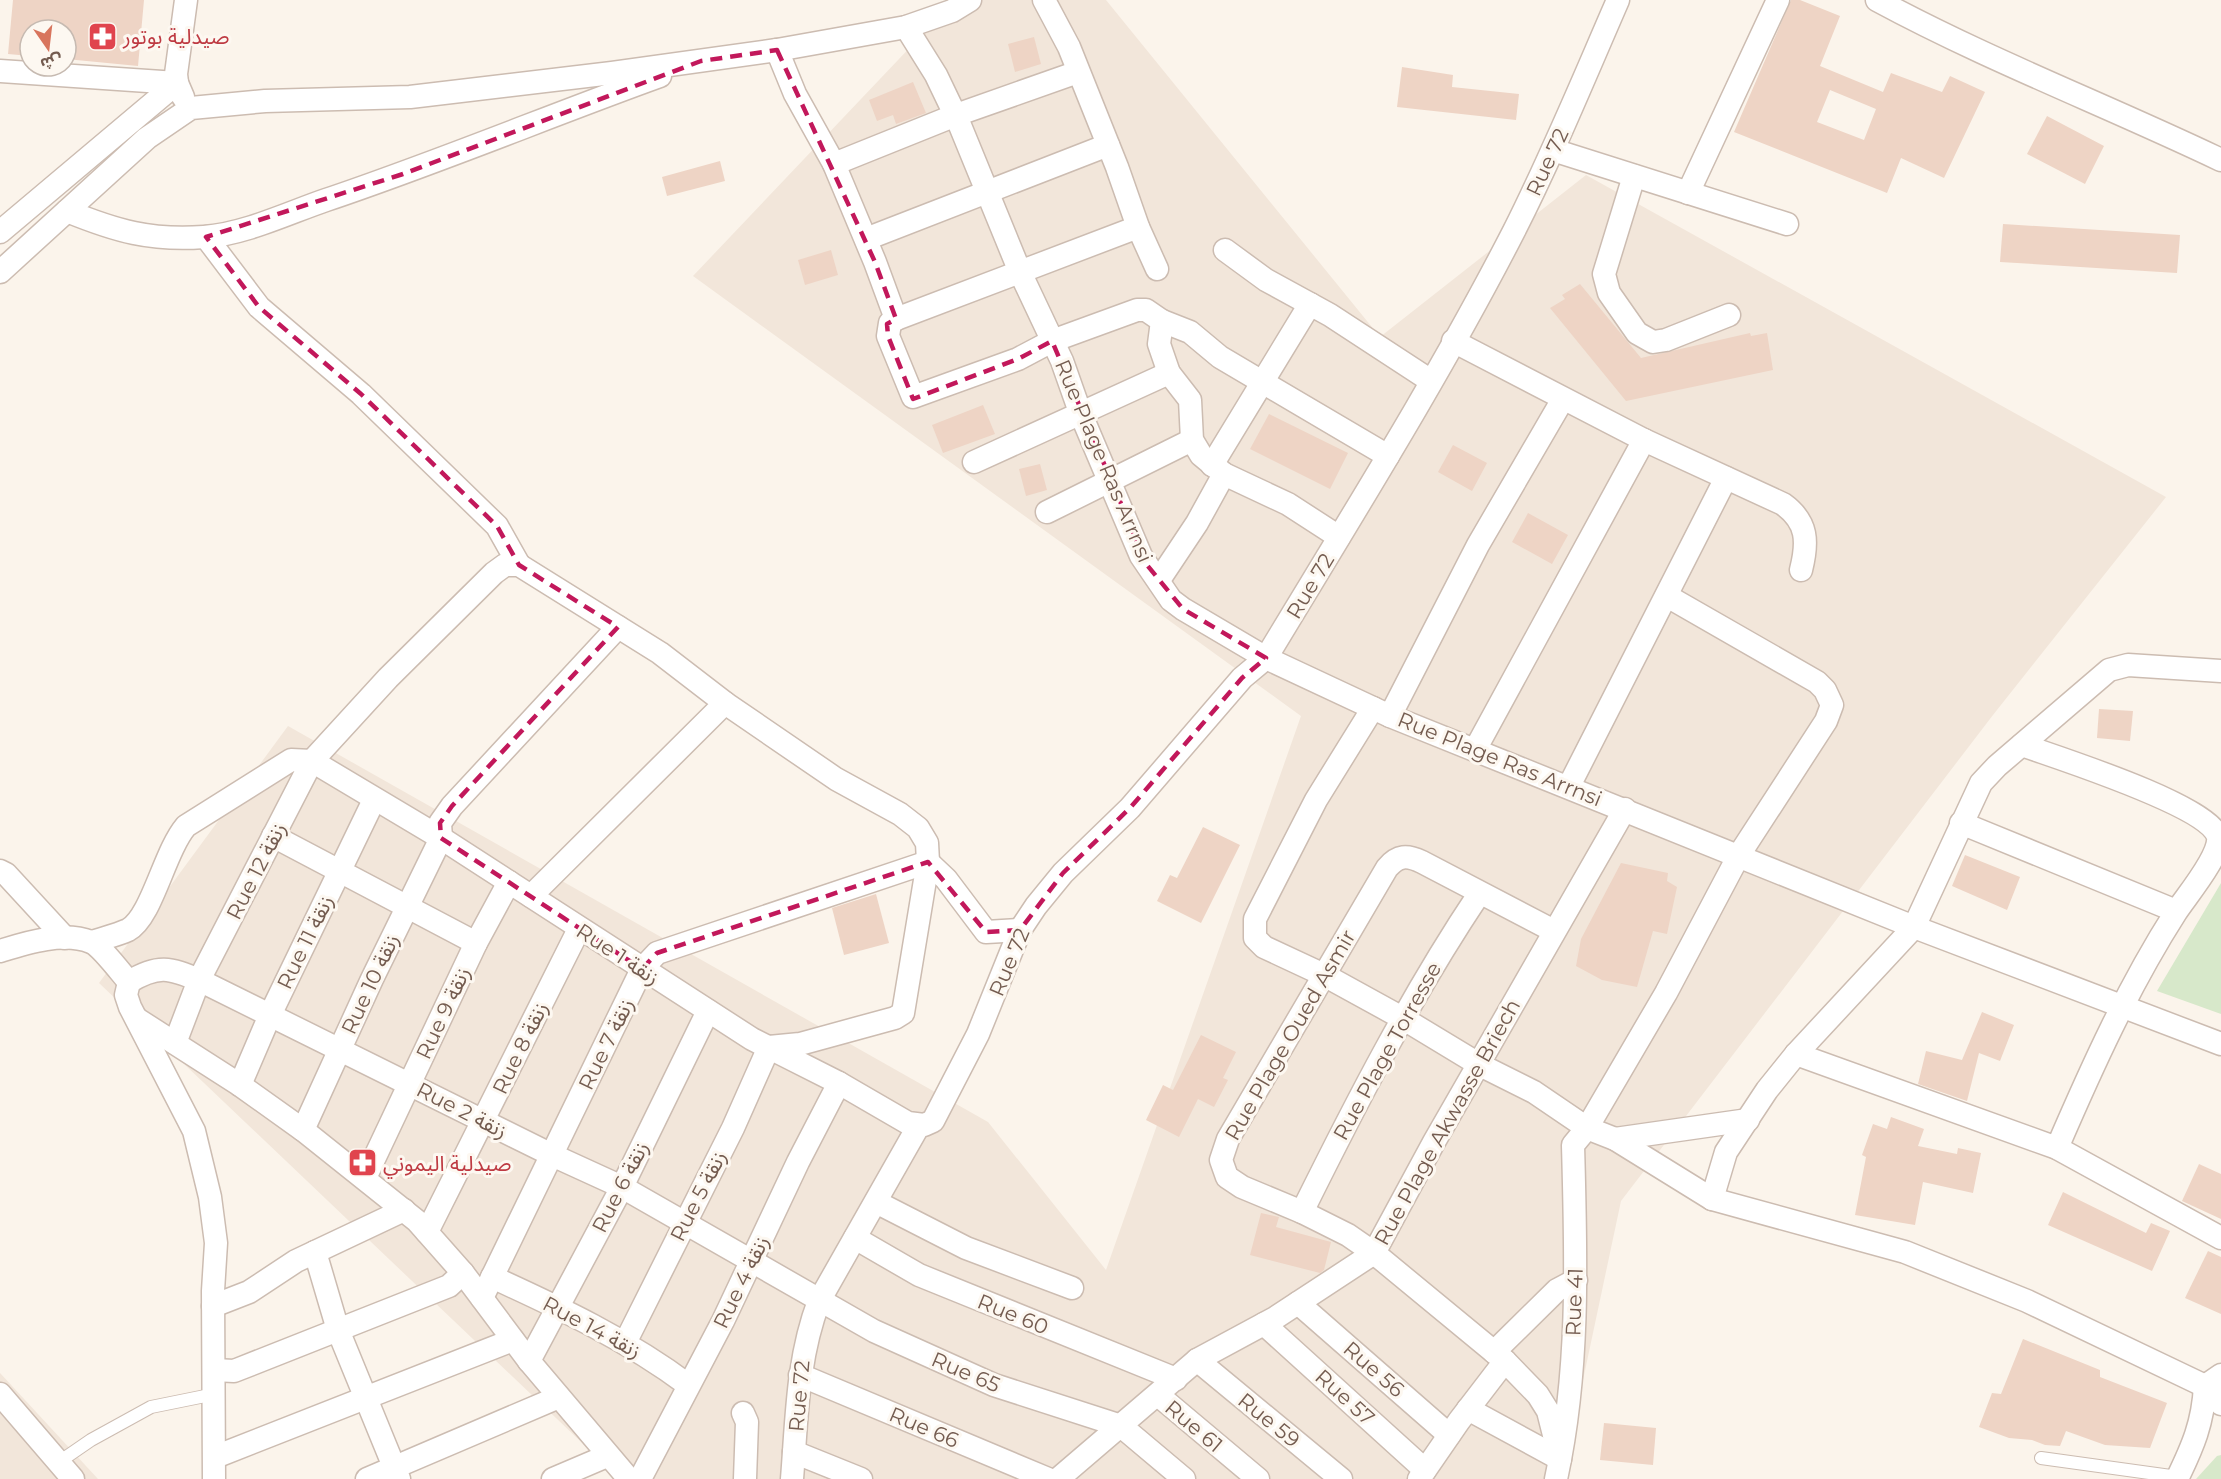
<svg xmlns="http://www.w3.org/2000/svg" width="2221" height="1479" viewBox="0 0 2221 1479" font-family="Montserrat,'Noto Sans Arabic',sans-serif">
<style>
.residential{fill:#f2e6da}
.green{fill:#d7e8ca}
.building{fill:#eed4c5;fill-rule:evenodd}
.lines{fill:none;stroke-linecap:round;stroke-linejoin:round}
.lane-casing{stroke:#ccbcb1;stroke-width:14}
.street-casing{stroke:#ccbcb1;stroke-width:25}
.lane{stroke:#fff;stroke-width:12}
.street{stroke:#fff;stroke-width:22}
.marked{fill:none;stroke:#c2185b;stroke-width:4.5;stroke-dasharray:12 8;stroke-linejoin:round}
.labels{text-anchor:middle;dominant-baseline:central;stroke-width:6;stroke-linejoin:round;paint-order:stroke}
.health-label{font-size:21px;fill:#be3a42;stroke:#fdf8f1;text-anchor:start}
.street-label{font-size:21px;fill:#745c50;stroke:#fdf8f1}
</style>
<rect width="100%" height="100%" fill="#fbf4eb"/>
<g class="residential">
<polygon points="955,0 1106,0 1380,337 1586,175 2166,497 1993,715 1621,1201 1562,1479 620,1479 99,983 288,726 988,1122 1106,1270 1301,716 693,276"/>
<polygon points="0,1373 98,1479 0,1479"/>
</g>
<g class="green">
<polygon points="2221,883 2221,1014 2157,991"/>
<polygon points="2221,1455 2221,1479 2196,1479 2217,1456"/>
</g>
<g class="building">
<polygon points="13,0 144,0 138,66 66,59 66,30 30,30 30,56 8,54"/>
<path d="M 1791,0 L 1800,0 L 1840,16 L 1820,66 L 1883,92 L 1891,73 L 1942,92 L 1950,76 L 1985,92 L 1944,178 L 1901,158 L 1887,193 L 1734,132 ZM 1830,90 L 1876,109 L 1864,140 L 1817,122 Z"/>
<polygon points="1034,37 1041,64 1015,72 1008,44"/>
<polygon points="1402,67 1453,75 1452,87 1519,94 1516,120 1397,107"/>
<polygon points="913,82 926,113 896,124 893,115 877,121 869,100"/>
<polygon points="2047,116 2104,146 2085,184 2027,154"/>
<polygon points="720,161 725,181 667,196 662,177"/>
<polygon points="2003,224 2180,235 2177,273 2000,262"/>
<polygon points="831,250 838,275 805,285 798,260"/>
<polygon points="1580,284 1641,358 1750,333 1751,336 1767,333 1773,370 1626,401 1550,308 1565,299 1562,295"/>
<polygon points="983,405 995,434 943,453 932,425"/>
<polygon points="1269,414 1348,453 1330,489 1250,449"/>
<polygon points="1453,445 1487,463 1472,491 1438,472"/>
<polygon points="1040,464 1047,490 1026,496 1019,469"/>
<polygon points="1528,513 1568,535 1552,564 1512,542"/>
<polygon points="2099,709 2133,711 2130,741 2097,738"/>
<polygon points="1203,827 1240,845 1201,923 1157,901 1170,875 1177,878"/>
<polygon points="1965,855 2020,877 2007,910 1952,886"/>
<polygon points="1621,863 1668,873 1667,881 1677,887 1667,934 1653,931 1637,987 1602,980 1576,966 1581,939"/>
<polygon points="876,894 889,943 844,955 832,908"/>
<polygon points="1982,1012 2014,1025 2000,1061 1979,1053 1967,1101 1918,1084 1926,1051 1962,1060"/>
<polygon points="1201,1035 1236,1052 1223,1078 1228,1080 1214,1107 1198,1099 1179,1137 1146,1120 1163,1085 1173,1090"/>
<polygon points="1891,1117 1924,1129 1918,1146 1957,1154 1958,1148 1981,1153 1973,1193 1923,1182 1915,1225 1855,1215 1866,1157 1862,1155 1873,1124 1887,1129"/>
<polygon points="2199,1164 2221,1174 2221,1219 2182,1201"/>
<polygon points="2063,1192 2146,1233 2151,1223 2170,1231 2152,1271 2048,1225"/>
<polygon points="1261,1213 1279,1217 1276,1227 1331,1242 1324,1270 1320,1273 1250,1255"/>
<polygon points="2208,1251 2221,1257 2221,1314 2185,1298"/>
<polygon points="2023,1339 2100,1370 2100,1377 2167,1403 2150,1448 2105,1445 2066,1431 2060,1446 2045,1445 2032,1440 2009,1438 1979,1427 1992,1393 2001,1394"/>
<polygon points="1604,1423 1656,1428 1653,1465 1600,1460"/>
</g>
<g class="lines">
<defs>
<g id="lane">
<polyline points="2041,1458 2178,1477"/>
<polyline points="59,1462 91,1440 151,1407 215,1394"/>
</g>
<g id="street">
<polyline points="1044,0 1069,47 1117,167 1138,227 1157,269"/>
<path d="M 1877,0 C 1988,60 2106,105 2221,160"/>
<polyline points="906,27 936,75 959,123 1020,272 1062,361 1080,412 1141,556 1171,600 1183,609 1266,658 1390,716 1914,927 2221,1044"/>
<polyline points="777,50 795,94 834,164 875,262 896,319 890,323 888,336 913,397 1018,359 1052,341 1137,310 1146,310 1162,321 1159,344 1169,373 1190,400 1192,440 1201,455 1224,474 1288,504 1339,537"/>
<polyline points="0,71 177,83"/>
<polyline points="183,97 177,83 176,74 186,0"/>
<polyline points="1553,150 1787,224"/>
<polyline points="834,164 956,115 1078,72"/>
<polyline points="1634,176 1604,274 1609,293 1637,333 1653,342 1666,340 1729,315"/>
<polyline points="1688,193 1778,0"/>
<path d="M 67,211 C 116,231 151,241 204,237 C 245,234 288,213 326,200 C 439,162 549,116 660,76"/>
<polyline points="0,232 177,83"/>
<polyline points="206,237 259,307 361,394 497,526 519,565"/>
<polyline points="866,239 1108,145"/>
<polyline points="1225,250 1266,280 1330,315 1431,381"/>
<polyline points="0,272 147,138 191,108 265,101 410,97 612,73 777,50 906,27 952,11 970,0"/>
<polyline points="896,319 1138,227"/>
<polyline points="1162,321 1190,332 1220,357 1388,456"/>
<path d="M 1453,341 L 1644,440 L 1783,504 C 1808,522 1808,542 1801,570"/>
<polyline points="974,462 1169,373"/>
<polyline points="1212,465 1310,304"/>
<polyline points="1047,512 1192,440"/>
<polyline points="1159,580 1197,523 1224,474"/>
<polyline points="725,703 836,779 900,814 918,828 927,843 928,862 903,1013 895,1018 800,1044 769,1047"/>
<polyline points="1373,708 1316,800 1255,919 1255,938 1264,947 1324,975 1404,1019 1480,1065 1534,1092 1587,1128 1615,1139 1712,1199 1905,1252 2027,1301 2205,1386 2221,1404"/>
<polyline points="1390,716 1478,545 1563,399"/>
<path d="M 2022,745 C 2058,758 2205,804 2218,836 C 2221,856 2187,895 2176,912 C 2128,987 2092,1067 2057,1148"/>
<polyline points="1476,748 1644,440"/>
<path d="M 312,761 L 441,838 L 752,1039 L 839,1083 L 908,1123 L 924,1125 L 933,1121 L 978,1034 L 1020,930 L 1036,906 L 1063,873 L 1130,808 L 1242,678 L 1266,658 C 1351,517 1439,377 1514,231 C 1552,156 1584,78 1618,0"/>
<polyline points="1569,786 1726,478"/>
<polyline points="1961,823 2176,911"/>
<polyline points="273,836 476,943"/>
<polyline points="0,871 6,874 65,938"/>
<path d="M 1554,931 L 1422,862 C 1407,855 1398,855 1387,868 L 1228,1139 L 1221,1160 L 1227,1177 L 1242,1187 L 1302,1212 L 1348,1235 L 1374,1253 L 1505,1361 L 1538,1395 L 1548,1411 L 1556,1443"/>
<path d="M 92,942 C 104,938 117,935 128,930 C 152,917 164,852 186,826 L 291,760 L 312,761"/>
<path d="M 0,951 C 26,943 63,931 91,942 C 101,946 121,973 129,982"/>
<path d="M 129,982 C 158,964 170,968 199,980 L 552,1155 L 622,1187 L 874,1331 L 994,1385 L 1121,1426 L 1184,1479"/>
<polyline points="129,982 126,995 130,1007 194,1131 210,1197 216,1243 213,1291 214,1479"/>
<polyline points="137,1019 240,1085 303,1130 417,1221 463,1273 529,1361 629,1479"/>
<polyline points="175,1043 199,980 312,761 388,678 494,573 505,565 519,565 660,653 725,703 531,896"/>
<polyline points="1796,1054 2057,1148 2221,1238"/>
<polyline points="240,1085 270,1015 374,800"/>
<polyline points="303,1130 372,979 441,838 440,823 452,806 618,627"/>
<polyline points="1615,1139 1748,1120"/>
<polyline points="365,1178 476,943 509,882"/>
<polyline points="1712,1199 1726,1152 1767,1090 1796,1054 1914,927 1981,783 1997,766 2109,670 2128,665 2221,671"/>
<polyline points="876,1202 966,1248 1072,1288"/>
<path d="M 1302,1212 C 1356,1103 1412,994 1479,894"/>
<polyline points="427,1232 579,929"/>
<polyline points="855,1238 919,1275 1176,1379"/>
<polyline points="315,1252 338,1330 399,1479"/>
<path d="M 492,1277 C 560,1308 628,1340 688,1385"/>
<polyline points="482,1298 642,969 657,953 928,862 946,879 986,932 1020,930"/>
<polyline points="1298,1303 1449,1435"/>
<polyline points="213,1306 249,1292 296,1261 404,1210"/>
<polyline points="1264,1324 1425,1470"/>
<polyline points="625,1343 733,1128 769,1047"/>
<polyline points="1494,1352 1557,1290 1576,1280"/>
<polyline points="1197,1360 1341,1479"/>
<polyline points="529,1361 622,1187 708,1011"/>
<polyline points="214,1370 234,1371 449,1286 463,1273"/>
<polyline points="800,1375 1048,1479"/>
<polyline points="0,1394 73,1479"/>
<polyline points="1158,1395 1258,1479"/>
<polyline points="1468,1409 1560,1459"/>
<polyline points="743,1413 747,1422 745,1479"/>
<polyline points="794,1452 861,1479"/>
<polyline points="215,1457 513,1340"/>
<polyline points="367,1479 559,1397"/>
<polyline points="553,1479 607,1456"/>
<polyline points="640,1479 723,1321 798,1162 839,1083"/>
<path d="M 792,1479 C 797,1417 797,1359 819,1301 L 919,1125"/>
<polyline points="1058,1479 1197,1360 1275,1318 1374,1253 1434,1142 1625,809"/>
<polyline points="1419,1479 1459,1421 1505,1361"/>
<path d="M 1556,1479 C 1580,1370 1576,1255 1573,1145 L 1587,1128 L 1666,993 L 1739,855 L 1826,721 L 1832,705 L 1825,690 L 1817,682 L 1667,596"/>
<path d="M 2177,1479 C 2193,1446 2203,1423 2205,1386 L 2221,1375"/>
</g>
</defs>
<use href="#lane" class="lane-casing"/>
<use href="#street" class="street-casing"/>
<use href="#lane" class="lane"/>
<use href="#street" class="street"/>
</g>
<path class="marked" d="M 777,50 L 875,262 L 896,319 L 887,324 L 888,336 L 913,399 L 1018,359 L 1052,341 L 1147,565 L 1183,609 L 1266,658 L 1242,678 L 1130,808 L 1063,873 L 1020,930 L 986,932 L 928,862 L 657,953 L 642,969 L 441,838 L 440,823 L 452,806 L 618,627 L 519,565 L 497,526 L 361,394 L 259,307 L 206,237 L 403,174 L 701,61 Z"/>
<defs>
<symbol id="pharmacy-square" viewBox="-11 -11 22 22"><rect x="-9" y="-9" width="18" height="18" rx="4" fill="#e0444e" stroke="#fdf8f1"/><path d="M-2-6h4v4h4v4h-4v4h-4v-4h-4v-4h4Z" fill="#fff"/></symbol>
</defs>
<g fill-rule="evenodd">
<use href="#pharmacy-square" x="86" y="20" width="33" height="33"/>
<use href="#pharmacy-square" x="346" y="1146" width="33" height="33"/>
</g>
<g class="labels">
<g class="health-label">
<text x="123" y="36">صيدلية بوتور</text>
<text x="383" y="1163">صيدلية اليموني</text>
</g>
<g class="street-label">
<text transform="translate(1547 162) rotate(-65)">Rue 72</text>
<text transform="translate(1104 461) rotate(67)">Rue Plage Ras Arrnsi</text>
<text transform="translate(1310 586) rotate(-59)">Rue 72</text>
<text transform="translate(1500 759) rotate(22)">Rue Plage Ras Arrnsi</text>
<text transform="translate(256 871) rotate(-63)">Rue 12 زنقة</text>
<text transform="translate(305 942) rotate(-64)">Rue 11 زنقة</text>
<text transform="translate(618 954) rotate(33)">Rue 1 زنقة</text>
<text transform="translate(1009 962) rotate(-67)">Rue 72</text>
<text transform="translate(370 984) rotate(-65)">Rue 10 زنقة</text>
<text transform="translate(443 1013) rotate(-65)">Rue 9 زنقة</text>
<text transform="translate(1290 1035) rotate(-60)">Rue Plage Oued Asmir</text>
<text transform="translate(606 1044) rotate(-64)">Rue 7 زنقة</text>
<text transform="translate(520 1048) rotate(-64)">Rue 8 زنقة</text>
<text transform="translate(1387 1051) rotate(-61)">Rue Plage Torresse</text>
<text transform="translate(462 1110) rotate(27)">Rue 2 زنقة</text>
<text transform="translate(1447 1122) rotate(-61)">Rue Plage Akwasse Briech</text>
<text transform="translate(620 1187) rotate(-63)">Rue 6 زنقة</text>
<text transform="translate(698 1196) rotate(-63)">Rue 5 زنقة</text>
<text transform="translate(741 1282) rotate(-64)">Rue 4 زنقة</text>
<text transform="translate(1574 1302) rotate(-88)">Rue 41</text>
<text transform="translate(1013 1314) rotate(22)">Rue 60</text>
<text transform="translate(592 1327) rotate(28)">Rue 14 زنقة</text>
<text transform="translate(1374 1369) rotate(41)">Rue 56</text>
<text transform="translate(966 1372) rotate(23)">Rue 65</text>
<text transform="translate(799 1396) rotate(-85)">Rue 72</text>
<text transform="translate(1345 1397) rotate(42)">Rue 57</text>
<text transform="translate(1269 1420) rotate(39)">Rue 59</text>
<text transform="translate(1194 1426) rotate(40)">Rue 61</text>
<text transform="translate(924 1427) rotate(23)">Rue 66</text>
</g>
</g>
<g transform="translate(48 48) rotate(166)"><circle r="28" fill="#fdf8f1" stroke="#c6bab1" stroke-width="1.5"/>
<path d="M0-4.5L10 22L0 15L-10 22Z" fill="#d8755d"/>
<text y="-9" font-size="16" font-weight="bold" text-anchor="middle" fill="#745c50">ش</text>
</g>
</svg>
